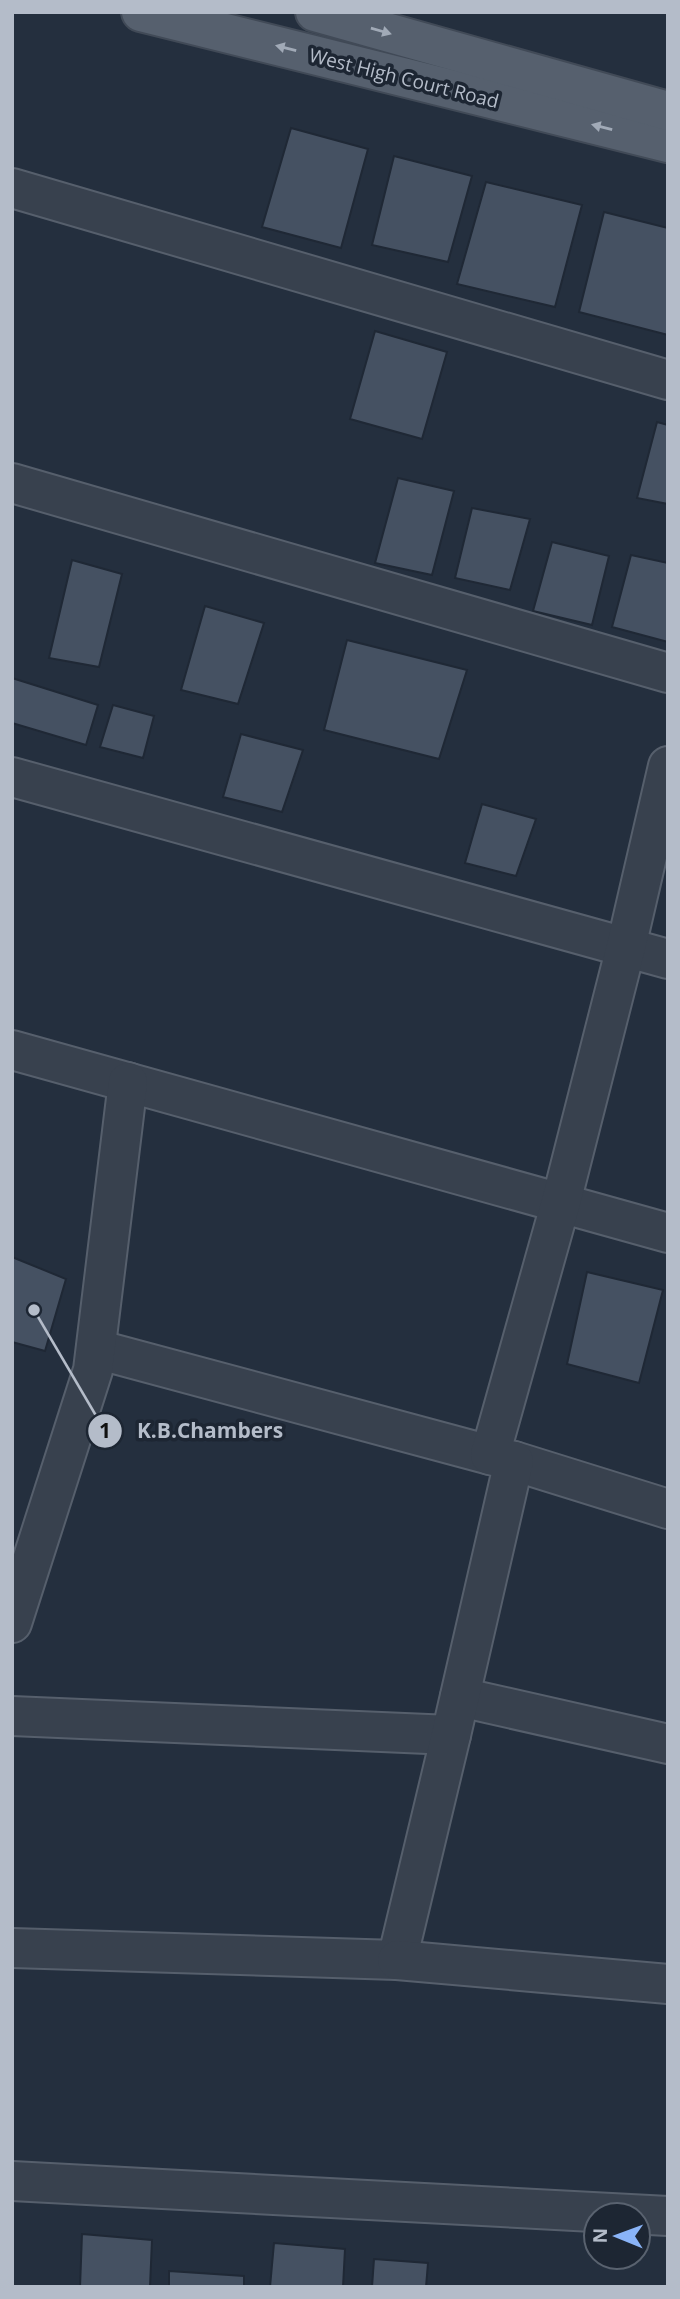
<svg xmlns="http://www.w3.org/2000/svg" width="680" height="2299" viewBox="0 0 680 2299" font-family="'Open Sans',sans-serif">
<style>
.building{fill:#455162;stroke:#1f2835;stroke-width:2}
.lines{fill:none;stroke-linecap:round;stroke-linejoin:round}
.minor-casing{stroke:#565f6c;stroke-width:42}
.major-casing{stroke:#414a57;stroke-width:42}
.minor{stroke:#38414e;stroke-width:38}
.major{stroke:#56606e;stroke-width:38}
.oneway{fill:#a1aab7}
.labels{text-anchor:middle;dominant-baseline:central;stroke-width:7;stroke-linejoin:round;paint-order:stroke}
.street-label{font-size:19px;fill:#b4bcc9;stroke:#1d2633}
.leader{fill:none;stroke:#b4bcc9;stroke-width:2.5}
.callout-dot{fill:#b4bcc9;stroke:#1d2633;stroke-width:2.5}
.mark-label{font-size:21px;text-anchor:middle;font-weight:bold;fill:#111}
.callout-label{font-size:21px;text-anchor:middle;font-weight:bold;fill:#b4bcc9;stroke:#1d2633;stroke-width:7;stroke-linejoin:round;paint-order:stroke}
</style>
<rect width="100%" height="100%" fill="#242f3e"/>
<g class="building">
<polygon points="291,128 368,149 341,248 262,227"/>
<polygon points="394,156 472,176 448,262 372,245"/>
<polygon points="486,182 582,205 555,307 457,284"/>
<polygon points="604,212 668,228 668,335 579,312"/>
<polygon points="375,331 447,352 422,439 350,419"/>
<polygon points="657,422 668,425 668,504 637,498"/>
<polygon points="398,478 454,491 432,575 375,563"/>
<polygon points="472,508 530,519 510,590 455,578"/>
<polygon points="552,542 609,556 592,625 533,611"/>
<polygon points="631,555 668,563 668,642 612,627"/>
<polygon points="72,560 122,574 99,667 49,658"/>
<polygon points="205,606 264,623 238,704 181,690"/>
<polygon points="347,640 467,670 439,759 324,730"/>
<polygon points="12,678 98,705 86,745 12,723"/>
<polygon points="113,705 154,716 143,758 100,747"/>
<polygon points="241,734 303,750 282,812 223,797"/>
<polygon points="482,804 536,819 516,876 465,863"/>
<polygon points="12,1257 66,1279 45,1351 12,1342"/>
<polygon points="587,1272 663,1290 639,1383 567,1364"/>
<polygon points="82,2234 152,2240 150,2287 80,2287"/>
<polygon points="274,2243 345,2249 343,2287 270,2287"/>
<polygon points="374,2259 428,2263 426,2287 372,2287"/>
<polygon points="169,2271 244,2276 244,2287 169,2287"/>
</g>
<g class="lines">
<defs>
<g id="minor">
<polyline points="12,188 668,380"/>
<polyline points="12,483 668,673"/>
<polyline points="12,777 668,959"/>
<polyline points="12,1050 668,1233"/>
<polyline points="96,1349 490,1455"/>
<polyline points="514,1461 668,1509"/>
<polyline points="12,1623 93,1370 128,1082"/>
<polyline points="460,1697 668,1744"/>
<polyline points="12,1716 451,1735"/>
<polyline points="12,1948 397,1960 451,1735 514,1461 490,1455 561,1202 626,947 668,766"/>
<polyline points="397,1960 668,1984"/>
<polyline points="12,2181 668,2216"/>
</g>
<g id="major">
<polyline points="141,12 668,143"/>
<polyline points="315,12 668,111"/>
</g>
</defs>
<use href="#minor" class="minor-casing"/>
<use href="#major" class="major-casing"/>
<use href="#minor" class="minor"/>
<use href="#major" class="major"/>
</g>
<defs><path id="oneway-solid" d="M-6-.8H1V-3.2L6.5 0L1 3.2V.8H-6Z" transform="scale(1.75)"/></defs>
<g class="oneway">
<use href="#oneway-solid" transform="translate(381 31) rotate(16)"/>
<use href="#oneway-solid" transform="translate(286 48) rotate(-166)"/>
<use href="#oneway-solid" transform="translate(602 127) rotate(-166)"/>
</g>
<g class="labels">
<g class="street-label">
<text transform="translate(404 78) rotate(14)">West High Court Road</text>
</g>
</g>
<path class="leader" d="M34 1310L105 1431"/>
<g class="callout-dot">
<circle cx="34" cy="1310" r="7"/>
<circle cx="105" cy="1431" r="18"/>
</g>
<g class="mark-label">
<text x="105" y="1438">1</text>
</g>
<g class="callout-label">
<text x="210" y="1438">K.B.Chambers</text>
</g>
<rect width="680" height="2299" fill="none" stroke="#b4bcc9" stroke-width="28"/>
<g transform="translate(617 2236) rotate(271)"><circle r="33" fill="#1d2633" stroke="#59626f" stroke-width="2"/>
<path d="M0-5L12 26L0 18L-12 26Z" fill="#8ab4f8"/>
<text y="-10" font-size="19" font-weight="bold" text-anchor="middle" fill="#b4bcc9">N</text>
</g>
</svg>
